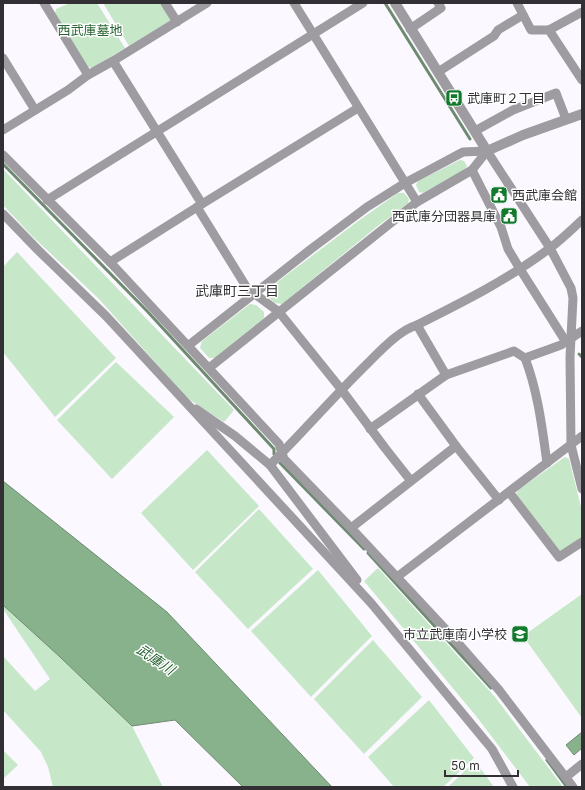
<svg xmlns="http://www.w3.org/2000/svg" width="585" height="790" viewBox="0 0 585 790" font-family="Inter,'Noto Sans JP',sans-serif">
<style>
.green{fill:#c6e8c8}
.water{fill:#88b28b;stroke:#6e8b71}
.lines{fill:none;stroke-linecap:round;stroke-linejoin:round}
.stream{stroke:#6e8b71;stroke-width:3}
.minor{stroke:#9e9ca0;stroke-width:9}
.tertiary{stroke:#9e9ca0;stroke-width:10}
.labels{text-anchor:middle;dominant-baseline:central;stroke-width:3;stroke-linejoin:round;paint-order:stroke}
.park-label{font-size:13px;fill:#2a6633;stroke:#fff}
.poi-label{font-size:13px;fill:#323034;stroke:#fff;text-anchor:start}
.neighbourhood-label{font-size:14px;fill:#323034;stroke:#fff}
.water-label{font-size:14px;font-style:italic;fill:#1f5c2a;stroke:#fff}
</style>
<rect width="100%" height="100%" fill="#fbf8ff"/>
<g class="green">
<polygon points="70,3 97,3 125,48 93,68 88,67 55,14 56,9"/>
<polygon points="103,3 160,3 171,20 129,46"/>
<polygon points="460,160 464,161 467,166 464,170 423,193 419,192 416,185 418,181"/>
<polygon points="3,169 234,410 224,422 187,398 99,299 31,235 3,205"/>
<polygon points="398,193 404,193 409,199 408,204 379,225 282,304 275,303 267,296 268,289 361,219"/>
<polygon points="17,252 116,358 55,417 3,352 3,267"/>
<polygon points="250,304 256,305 264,312 264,318 215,358 209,358 200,348 202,341"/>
<polygon points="116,362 174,417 112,479 57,420"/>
<polygon points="207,450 259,506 193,570 141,513"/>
<polygon points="565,457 569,459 582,511 582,537 561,553 516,495 518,490"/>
<polygon points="259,509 313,569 248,629 195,572"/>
<polygon points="378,568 495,697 563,787 530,787 476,716 364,581"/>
<polygon points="318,570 372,636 311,697 251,631"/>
<polygon points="582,594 582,718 523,636"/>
<polygon points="3,605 60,657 132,726 163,787 53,787 48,767 41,752 3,710 3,656 35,691 50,679 3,609"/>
<polygon points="373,640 422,697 364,754 314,699"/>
<polygon points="429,700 474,758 443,787 394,787 368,757"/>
<polygon points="3,750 18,765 3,779"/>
<polygon points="475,761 494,787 448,787"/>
</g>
<g class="water">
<polygon points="3,481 167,612 332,787 243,787 175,720 132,726 60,657 3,605"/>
<polygon points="582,732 582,748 574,755 566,745"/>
</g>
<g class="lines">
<g class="stream">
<polyline points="385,3 470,139"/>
<polyline points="3,164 147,311 274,449 274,454"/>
<polyline points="579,354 582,357"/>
<polyline points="280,463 364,549"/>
<polyline points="368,553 491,688"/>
<polyline points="547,760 567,787"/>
</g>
<g class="minor">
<polyline points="44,3 88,75"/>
<polyline points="165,3 177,22"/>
<polyline points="294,3 417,202"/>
<polyline points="517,3 531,30 549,30 582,80"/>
<polyline points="410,29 441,8 438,3"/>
<polyline points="549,30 582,12"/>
<polyline points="3,58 35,110"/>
<polyline points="438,72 494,36 498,30 523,15"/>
<polyline points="3,130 68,90 88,75 113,61 207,3"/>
<polyline points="475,131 513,110 556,93 566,119"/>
<polyline points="487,151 550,248 571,288 573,298 570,357 571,445 582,489"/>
<polyline points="3,155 110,262 279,444 284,459 351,528 451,635 499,690 573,787"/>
<polyline points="472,170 501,227 508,249 520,269 566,342"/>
<polyline points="47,200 363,3"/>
<polyline points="202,204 358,108"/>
<polyline points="197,207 247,288 279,312 341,389 385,448 411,481"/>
<polyline points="3,214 38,250 106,316 371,603 492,749 513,787"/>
<polyline points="110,262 202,204 113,61"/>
<polyline points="417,325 446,375"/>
<polyline points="189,345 311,249 367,207 405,183 463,152 487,151"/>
<path d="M 525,358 C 538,392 542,427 547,463"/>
<polyline points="209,368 417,202 472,170 487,151"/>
<polyline points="418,394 456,446"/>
<polyline points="196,409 235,436 270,465 357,580"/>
<polyline points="370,429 446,375 514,351 525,358 561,345 582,331"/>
<path d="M 270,465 C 304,431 335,395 369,362 C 382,349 400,330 417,325 C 463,302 509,279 550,248 C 561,240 571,230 582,220"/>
<polyline points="509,492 559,557 582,542"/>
<polyline points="351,528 456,446 499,500"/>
<polyline points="397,577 582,436"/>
<polyline points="566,777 582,764"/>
</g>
<polyline class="tertiary" points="395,3 487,151 523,135 582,114"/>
</g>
<defs>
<symbol id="bus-square" viewBox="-11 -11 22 22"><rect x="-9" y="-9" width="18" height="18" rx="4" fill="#137a2d" stroke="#fff"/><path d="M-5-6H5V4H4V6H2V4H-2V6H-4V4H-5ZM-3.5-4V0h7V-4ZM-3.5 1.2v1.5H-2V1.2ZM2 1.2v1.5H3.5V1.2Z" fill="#fff"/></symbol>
<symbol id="civic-square" viewBox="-11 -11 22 22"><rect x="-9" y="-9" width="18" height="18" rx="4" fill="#137a2d" stroke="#fff"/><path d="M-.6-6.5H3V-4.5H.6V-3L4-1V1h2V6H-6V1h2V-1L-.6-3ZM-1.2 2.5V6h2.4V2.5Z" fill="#fff"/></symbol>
<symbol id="school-square" viewBox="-11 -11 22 22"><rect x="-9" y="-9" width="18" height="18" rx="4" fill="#137a2d" stroke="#fff"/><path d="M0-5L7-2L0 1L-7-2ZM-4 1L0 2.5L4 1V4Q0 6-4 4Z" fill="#fff"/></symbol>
</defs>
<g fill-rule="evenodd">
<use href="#bus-square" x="444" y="88" width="20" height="20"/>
<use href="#civic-square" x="489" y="185" width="20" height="20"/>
<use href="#civic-square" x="499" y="206" width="20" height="20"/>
<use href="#school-square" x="510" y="624" width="20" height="20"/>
</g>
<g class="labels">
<g class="park-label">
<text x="90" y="30">西武庫墓地</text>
</g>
<g class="poi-label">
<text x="467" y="98">武庫町２丁目</text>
<text x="512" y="195">西武庫会館</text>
<text x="496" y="216" text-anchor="end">西武庫分団器具庫</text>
<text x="507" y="634" text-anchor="end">市立武庫南小学校</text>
</g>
<g class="neighbourhood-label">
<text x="237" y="290">武庫町三丁目</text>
</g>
<g class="water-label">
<text transform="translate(156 659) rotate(34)">武庫川</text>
</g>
</g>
<rect width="585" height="790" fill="none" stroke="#323034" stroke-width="8"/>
<path d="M445 770v6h73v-6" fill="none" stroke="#323034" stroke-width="2"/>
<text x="451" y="770" font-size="12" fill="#323034" stroke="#ffffff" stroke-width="3" paint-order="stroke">50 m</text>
</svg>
